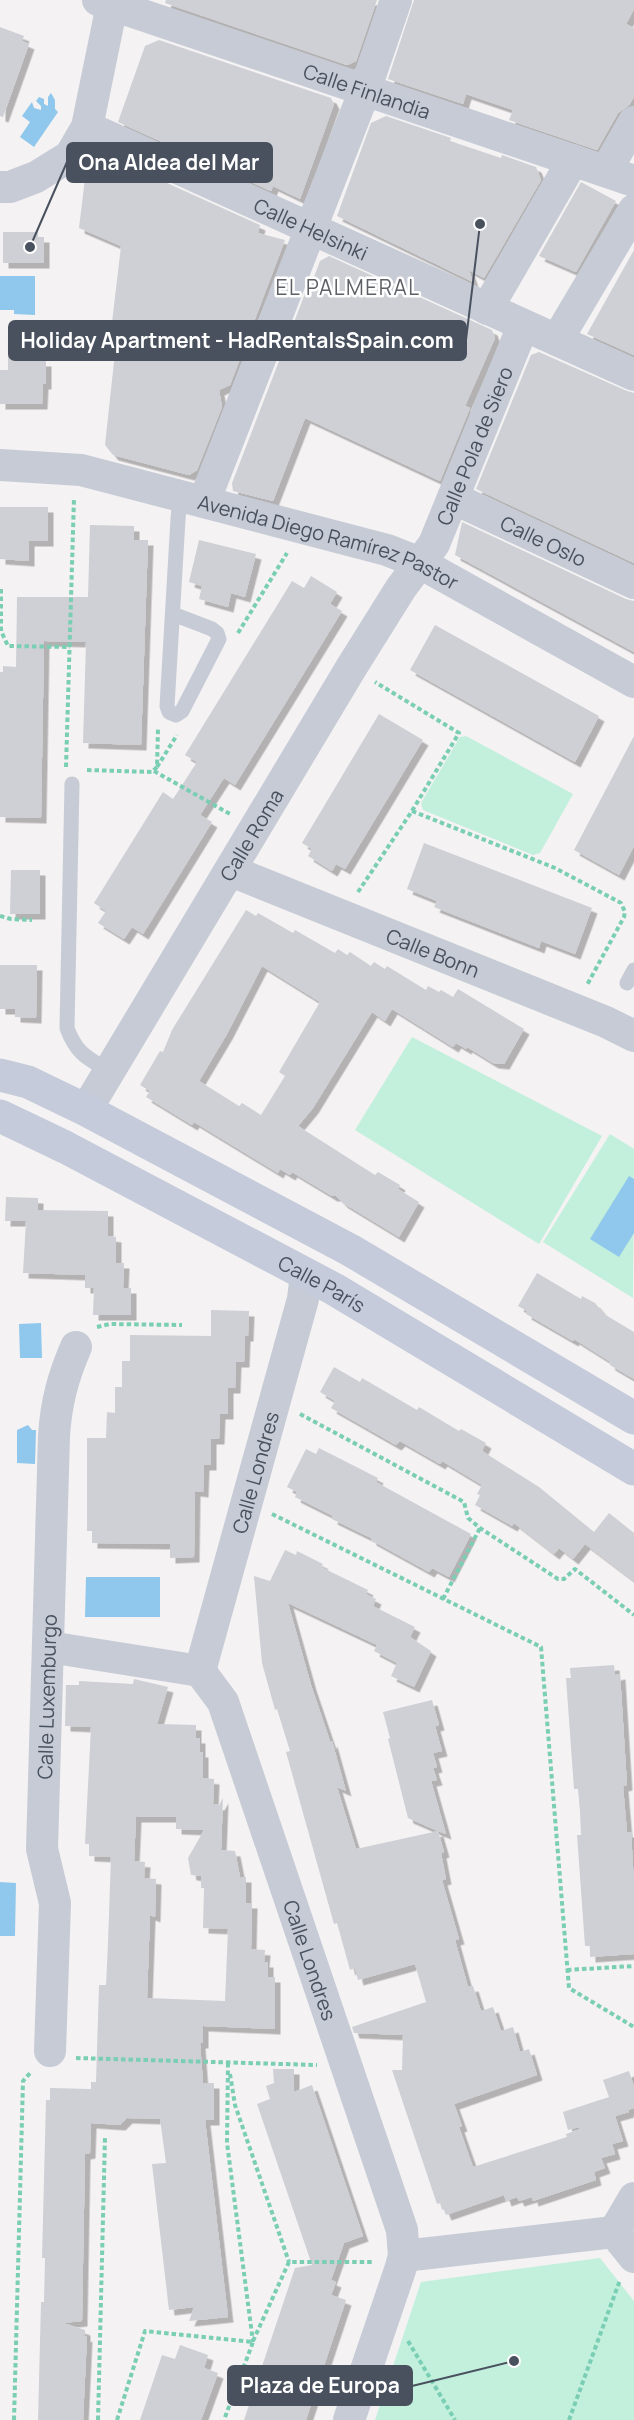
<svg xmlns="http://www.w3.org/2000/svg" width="634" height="2420" viewBox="0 0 634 2420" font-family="Manrope,sans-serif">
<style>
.green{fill:#c2f0dc}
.water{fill:#8fc8ec}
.building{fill:#ced0d6;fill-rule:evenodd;filter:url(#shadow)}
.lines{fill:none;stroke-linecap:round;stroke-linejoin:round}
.path{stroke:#79ceb4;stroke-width:4;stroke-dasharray:4.5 3;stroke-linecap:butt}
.lane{stroke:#c6cbd6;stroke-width:15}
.street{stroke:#c6cbd6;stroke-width:32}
.secondary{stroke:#c5cbda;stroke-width:33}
.labels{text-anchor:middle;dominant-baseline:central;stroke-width:5;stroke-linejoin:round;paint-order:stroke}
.street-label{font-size:20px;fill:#49515f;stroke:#fff}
.neighbourhood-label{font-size:21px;letter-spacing:1.5px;fill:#5e6066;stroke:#fff}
.leader{fill:none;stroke:#49515f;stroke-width:2}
.callout-dot{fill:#49515f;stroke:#fff;stroke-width:2}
.callout{fill:#49515f;stroke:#49515f;stroke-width:2}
.callout-label{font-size:21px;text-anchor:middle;font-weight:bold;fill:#fff}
</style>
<defs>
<filter id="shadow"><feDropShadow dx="5.5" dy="5.5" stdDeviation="0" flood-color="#0004"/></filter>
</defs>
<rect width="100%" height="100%" fill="#f4f2f2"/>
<g class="green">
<polygon points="466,736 573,794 540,853 533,855 423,810 421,803 460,737"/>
<polygon points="412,1037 602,1136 539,1244 355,1130"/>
<polygon points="610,1134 634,1149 633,1298 543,1242"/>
<polygon points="600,2258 634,2301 634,2420 375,2420 421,2282"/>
</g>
<g class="water">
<polygon points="51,93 55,100 55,109 58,112 34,147 20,137 30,122 22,116 32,102 34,108 41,110 41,106 36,101 39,97 44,99 44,104 48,106 48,97"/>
<polygon points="0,276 35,276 35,315 14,314 14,310 0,310"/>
<polygon points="629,1176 634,1179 634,1233 619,1257 590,1239"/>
<polygon points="41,1323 42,1358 20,1358 19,1324"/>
<polygon points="28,1425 32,1430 36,1430 35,1464 17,1463 17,1430"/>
<polygon points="86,1577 160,1577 160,1617 85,1617"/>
<polygon points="0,1882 16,1883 15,1936 0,1936"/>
</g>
<g class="building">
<polygon points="166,0 377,0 356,61 347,65 165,3"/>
<polygon points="414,0 634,0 634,9 626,24 634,28 634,97 629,105 618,113 597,150 509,120 513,110 466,94 463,104 388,79"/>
<polygon points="0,27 24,36 22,41 29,44 3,117 0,116"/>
<polygon points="159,40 331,98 334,104 300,199 273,186 271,191 118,122 145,46"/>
<polygon points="386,116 451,138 450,141 501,158 502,155 536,167 541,180 484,278 469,270 473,282 337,216 371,123"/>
<polygon points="93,152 104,157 105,155 260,225 258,233 285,240 230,385 219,390 222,407 197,470 189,475 113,455 105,445 117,334 111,331 121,246 79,228 87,162"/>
<polygon points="581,182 616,201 576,272 539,256"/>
<polygon points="3,232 38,232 38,237 44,237 44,263 3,263"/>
<polygon points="634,250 634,355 587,334"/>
<polygon points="329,256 492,330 495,338 465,406 470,408 440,481 305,418 273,501 233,491 232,483 306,291 309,290 320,261"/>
<polygon points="8,328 32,329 33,361 46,361 46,384 43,384 42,404 0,404 0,370 8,370"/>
<polygon points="539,352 627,391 634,393 634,563 476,489 531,355"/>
<polygon points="0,507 48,507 48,541 29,541 29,561 0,559"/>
<polygon points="462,522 626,599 634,601 634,652 455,555"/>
<polygon points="90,525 134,526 134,540 148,540 141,745 83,743 86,642 44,641 41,818 0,817 0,672 3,672 3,666 16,667 17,597 88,597"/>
<polygon points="199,540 256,554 245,597 231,593 228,607 199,599 202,586 189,582"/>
<polygon points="311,576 337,592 330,604 342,611 235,785 224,778 200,815 212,822 143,934 132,927 124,939 98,923 106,911 94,903 163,792 173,799 197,762 185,755 292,581 304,588"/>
<polygon points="435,625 599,716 575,762 410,670"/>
<polygon points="379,714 423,740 345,869 336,864 332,871 308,856 312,849 302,843"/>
<polygon points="634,736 634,846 619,875 574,850"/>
<polygon points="424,843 592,908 575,954 541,941 539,948 434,907 437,901 407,889"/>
<polygon points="11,870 40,870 40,914 10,914"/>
<path d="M 246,910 L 256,916 L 258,913 L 293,933 L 295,930 L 335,953 L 338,949 L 347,955 L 350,952 L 371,966 L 374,962 L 385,969 L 387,966 L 426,990 L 428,986 L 439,992 L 441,990 L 453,997 L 458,989 L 524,1029 L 504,1064 L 493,1063 L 467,1047 L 466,1049 L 456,1043 L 453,1047 L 392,1009 L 385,1021 L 372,1012 L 313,1108 L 298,1126 L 375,1175 L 378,1172 L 400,1185 L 398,1189 L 419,1202 L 399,1237 L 343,1203 L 336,1196 L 332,1196 L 292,1172 L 290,1175 L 280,1169 L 278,1173 L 194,1122 L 192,1125 L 146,1097 L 150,1091 L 140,1085 L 160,1051 L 163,1052 L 172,1030 ZM 262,966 L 320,1002 L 279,1072 L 285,1076 L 261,1115 L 242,1103 L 239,1106 L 199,1081 L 227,1034 Z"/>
<polygon points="0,965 37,965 36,1018 15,1017 15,1009 0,1009"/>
<polygon points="6,1197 38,1198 38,1210 108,1211 108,1236 116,1237 116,1263 124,1263 123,1288 131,1288 131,1315 93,1315 94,1288 85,1288 85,1275 23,1273 26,1221 5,1221"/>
<polygon points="537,1273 581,1299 582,1296 595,1303 604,1314 634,1332 634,1379 610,1365 609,1361 574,1339 573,1341 526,1314 527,1311 518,1306"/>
<polygon points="211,1310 249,1311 248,1336 245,1336 244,1362 236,1362 235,1388 228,1388 228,1414 220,1414 219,1439 211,1439 211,1465 204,1465 203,1492 195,1491 194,1557 170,1558 170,1544 92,1543 92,1531 87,1531 87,1438 106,1438 107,1412 115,1413 115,1387 122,1387 122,1361 130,1361 130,1335 211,1336"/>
<polygon points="334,1367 360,1382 362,1378 417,1410 419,1407 459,1431 461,1429 486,1443 482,1451 539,1487 594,1532 609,1513 634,1533 634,1581 585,1544 573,1559 559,1548 554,1554 514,1523 512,1526 475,1505 480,1495 477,1494 482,1485 442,1461 440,1464 400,1441 396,1445 331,1408 335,1401 320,1392"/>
<polygon points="319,1448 378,1478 376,1482 471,1534 449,1577 432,1568 429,1572 371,1540 371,1538 332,1519 333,1516 295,1497 297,1492 287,1487 306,1449 316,1454"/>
<polygon points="285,1550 296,1555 297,1551 323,1564 321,1567 368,1590 366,1594 376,1599 373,1606 415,1627 410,1637 431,1651 414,1687 391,1676 397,1663 374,1651 377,1645 288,1603 311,1685 331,1744 332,1741 346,1791 337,1787 356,1849 438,1831 408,1818 388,1739 390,1738 383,1712 432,1700 439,1725 435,1726 442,1751 433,1753 437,1767 433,1768 437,1780 431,1781 446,1834 438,1831 444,1852 441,1853 446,1879 442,1880 459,1939 455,1940 468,1987 473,1986 481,2011 493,2007 501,2031 513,2027 520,2052 529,2049 537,2075 454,2104 462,2126 459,2127 473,2167 567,2137 566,2134 580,2129 579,2127 568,2130 563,2112 609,2097 603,2080 629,2071 634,2087 634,2108 628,2110 629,2112 615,2116 623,2141 612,2144 615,2154 601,2158 605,2168 594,2172 596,2180 533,2201 532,2197 519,2201 517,2197 506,2201 504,2195 446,2215 441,2203 437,2204 392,2070 402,2070 403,2035 354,2033 352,2027 426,2002 415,1964 358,1980 355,1968 350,1970 337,1923 334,1924 286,1752 290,1751 277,1709 275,1710 262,1663 254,1576 270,1581"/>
<polygon points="614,1665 615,1675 620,1674 627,1785 623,1786 627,1832 631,1832 634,1884 634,1954 590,1957 590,1946 585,1946 577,1835 581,1835 580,1811 578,1789 574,1789 566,1678 571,1678 570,1668"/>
<path d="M 134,1679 L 168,1687 L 157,1724 L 196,1725 L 196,1738 L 200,1738 L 200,1752 L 203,1752 L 203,1778 L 214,1779 L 213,1804 L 219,1805 L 223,1798 L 221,1850 L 235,1851 L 240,1877 L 246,1877 L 246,1903 L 252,1903 L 251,1949 L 265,1950 L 264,1962 L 268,1962 L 268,1977 L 275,1977 L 275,2029 L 203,2026 L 203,2043 L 200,2043 L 203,2083 L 214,2083 L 214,2120 L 205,2120 L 228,2317 L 189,2321 L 194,2307 L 169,2310 L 152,2164 L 166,2163 L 160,2119 L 127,2118 L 120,2125 L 91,2123 L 90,2153 L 85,2154 L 82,2321 L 63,2323 L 85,2330 L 85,2337 L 87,2336 L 83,2420 L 38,2420 L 41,2302 L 44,2302 L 45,2258 L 42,2258 L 46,2100 L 50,2100 L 50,2088 L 91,2089 L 91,2082 L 96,2082 L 99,1985 L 106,1985 L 108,1943 L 111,1857 L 89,1856 L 89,1844 L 85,1844 L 91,1727 L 65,1726 L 66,1685 L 79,1685 L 79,1681 L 133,1684 ZM 136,1817 L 176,1817 L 176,1829 L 204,1830 L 188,1858 L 191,1875 L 201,1876 L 201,1888 L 204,1888 L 203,1928 L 228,1929 L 225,2001 L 147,1998 L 150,1915 L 155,1917 L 156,1879 L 144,1878 L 145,1862 L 134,1861 Z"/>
<polygon points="273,2069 294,2069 294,2092 312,2085 363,2236 344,2243 331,2280 336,2282 331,2295 346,2300 306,2420 244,2420 295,2268 312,2265 257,2104 270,2099 266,2086 274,2083"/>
<polygon points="180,2345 208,2355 204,2368 218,2373 201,2420 140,2420 162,2355 175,2359"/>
</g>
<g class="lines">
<g class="path">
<polyline points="1,589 1,631 8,646 70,647"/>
<polyline points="238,633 287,553"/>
<polyline points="66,767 74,498"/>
<polyline points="157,767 177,735"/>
<polyline points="87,770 152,772 157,767 158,729"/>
<polyline points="154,771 230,814"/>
<polyline points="412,811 555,868 621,903 625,912 624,917 587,985"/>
<polyline points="358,892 412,811 459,733 375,682"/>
<polyline points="0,916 11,919 32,920"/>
<polyline points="97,1327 110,1324 182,1325"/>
<polyline points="300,1414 464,1502 468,1518 480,1528 558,1579 564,1579 575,1569 634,1615"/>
<polyline points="272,1514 541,1647 569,1988 634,2027"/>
<polyline points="443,1599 480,1528"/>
<polyline points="567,1970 634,1966"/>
<polyline points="76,2058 317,2065"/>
<polyline points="228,2063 227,2143 253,2342"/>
<polyline points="230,2074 235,2105 289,2262"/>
<polyline points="253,2341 289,2262 374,2262"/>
<polyline points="408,2341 455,2420"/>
<polyline points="14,2420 23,2081 31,2072"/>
<polyline points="98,2420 105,2137"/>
<polyline points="117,2420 145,2331 253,2342 224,2420"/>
<polyline points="569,2420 620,2280"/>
</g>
<g class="lane">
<polyline points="173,614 212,629 217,633 219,639 182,711 176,715 169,712 167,706 178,519 180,497"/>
<path d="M 72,784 L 67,1028 C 76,1053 87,1058 109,1071"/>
<polyline points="627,983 634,970"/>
</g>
<g class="street">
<path id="s1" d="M 98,0 L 634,181"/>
<path id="s2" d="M 87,127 L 634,375"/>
<polyline points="606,171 634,122"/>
<polyline points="0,187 10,187 36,177 70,156 87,127 113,0"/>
<polyline points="487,309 573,160"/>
<polyline points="557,340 634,210"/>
<path id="s3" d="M 0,465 L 81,470 L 387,550 L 420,563 L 634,682"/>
<path id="s4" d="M 453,498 L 634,583"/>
<polyline points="204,502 365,90 396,0"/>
<path id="s5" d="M 231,871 L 606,1022 L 634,1036"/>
<path id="s6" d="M 86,1110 L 351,668 L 401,588 L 434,544 L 523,326"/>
<path id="s7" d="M 49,1647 L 200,1671 L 223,1702 L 402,2230 L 404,2256 L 400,2270 L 349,2420"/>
<path id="s8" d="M 200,1671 L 303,1299 L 306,1275"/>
<path id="s9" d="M 50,2051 L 55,1903 L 42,1849 L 54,1436 C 56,1403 63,1377 76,1347"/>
<polyline points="614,2232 634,2198"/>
<polyline points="614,2232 634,2257"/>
<polyline points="404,2256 614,2232"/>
</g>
<g class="secondary">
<polyline points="0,1075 28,1082 86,1110 350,1250 634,1418"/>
<path id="s10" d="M 0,1116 L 65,1147 L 334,1289 L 634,1469"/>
</g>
</g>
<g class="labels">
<g class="street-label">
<text stroke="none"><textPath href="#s1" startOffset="284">Calle Finlandia</textPath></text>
<text stroke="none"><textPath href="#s2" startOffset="246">Calle Helsinki</textPath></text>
<text stroke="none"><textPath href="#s6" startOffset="771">Calle Pola de Siero</textPath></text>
<text stroke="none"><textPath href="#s4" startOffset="100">Calle Oslo</textPath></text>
<text stroke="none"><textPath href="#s3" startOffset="339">Avenida Diego Ramírez Pastor</textPath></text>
<text stroke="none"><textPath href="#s6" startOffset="321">Calle Roma</textPath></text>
<text stroke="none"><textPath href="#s5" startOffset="218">Calle Bonn</textPath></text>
<text stroke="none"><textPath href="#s10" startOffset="363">Calle París</textPath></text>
<text stroke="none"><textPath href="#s8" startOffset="206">Calle Londres</textPath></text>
<text stroke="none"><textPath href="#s9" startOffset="356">Calle Luxemburgo</textPath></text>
<text stroke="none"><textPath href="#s7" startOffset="464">Calle Londres</textPath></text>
</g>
<g class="neighbourhood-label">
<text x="348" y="287">EL PALMERAL</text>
</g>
</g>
<path class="leader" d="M30 247L67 162M480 224L466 340M514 2361L412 2386"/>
<g class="callout-dot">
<circle cx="30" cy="247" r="6"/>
<circle cx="480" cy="224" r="6"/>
<circle cx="514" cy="2361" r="6"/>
</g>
<g class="callout">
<rect x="67" y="143" width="205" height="39" rx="6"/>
<rect x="9" y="321" width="457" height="39" rx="6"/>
<rect x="228" y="2366" width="184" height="39" rx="6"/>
</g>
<g class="callout-label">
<text x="169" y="170">Ona Aldea del Mar</text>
<text x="237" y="348">Holiday Apartment - HadRentalsSpain.com</text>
<text x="320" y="2393">Plaza de Europa</text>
</g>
</svg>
